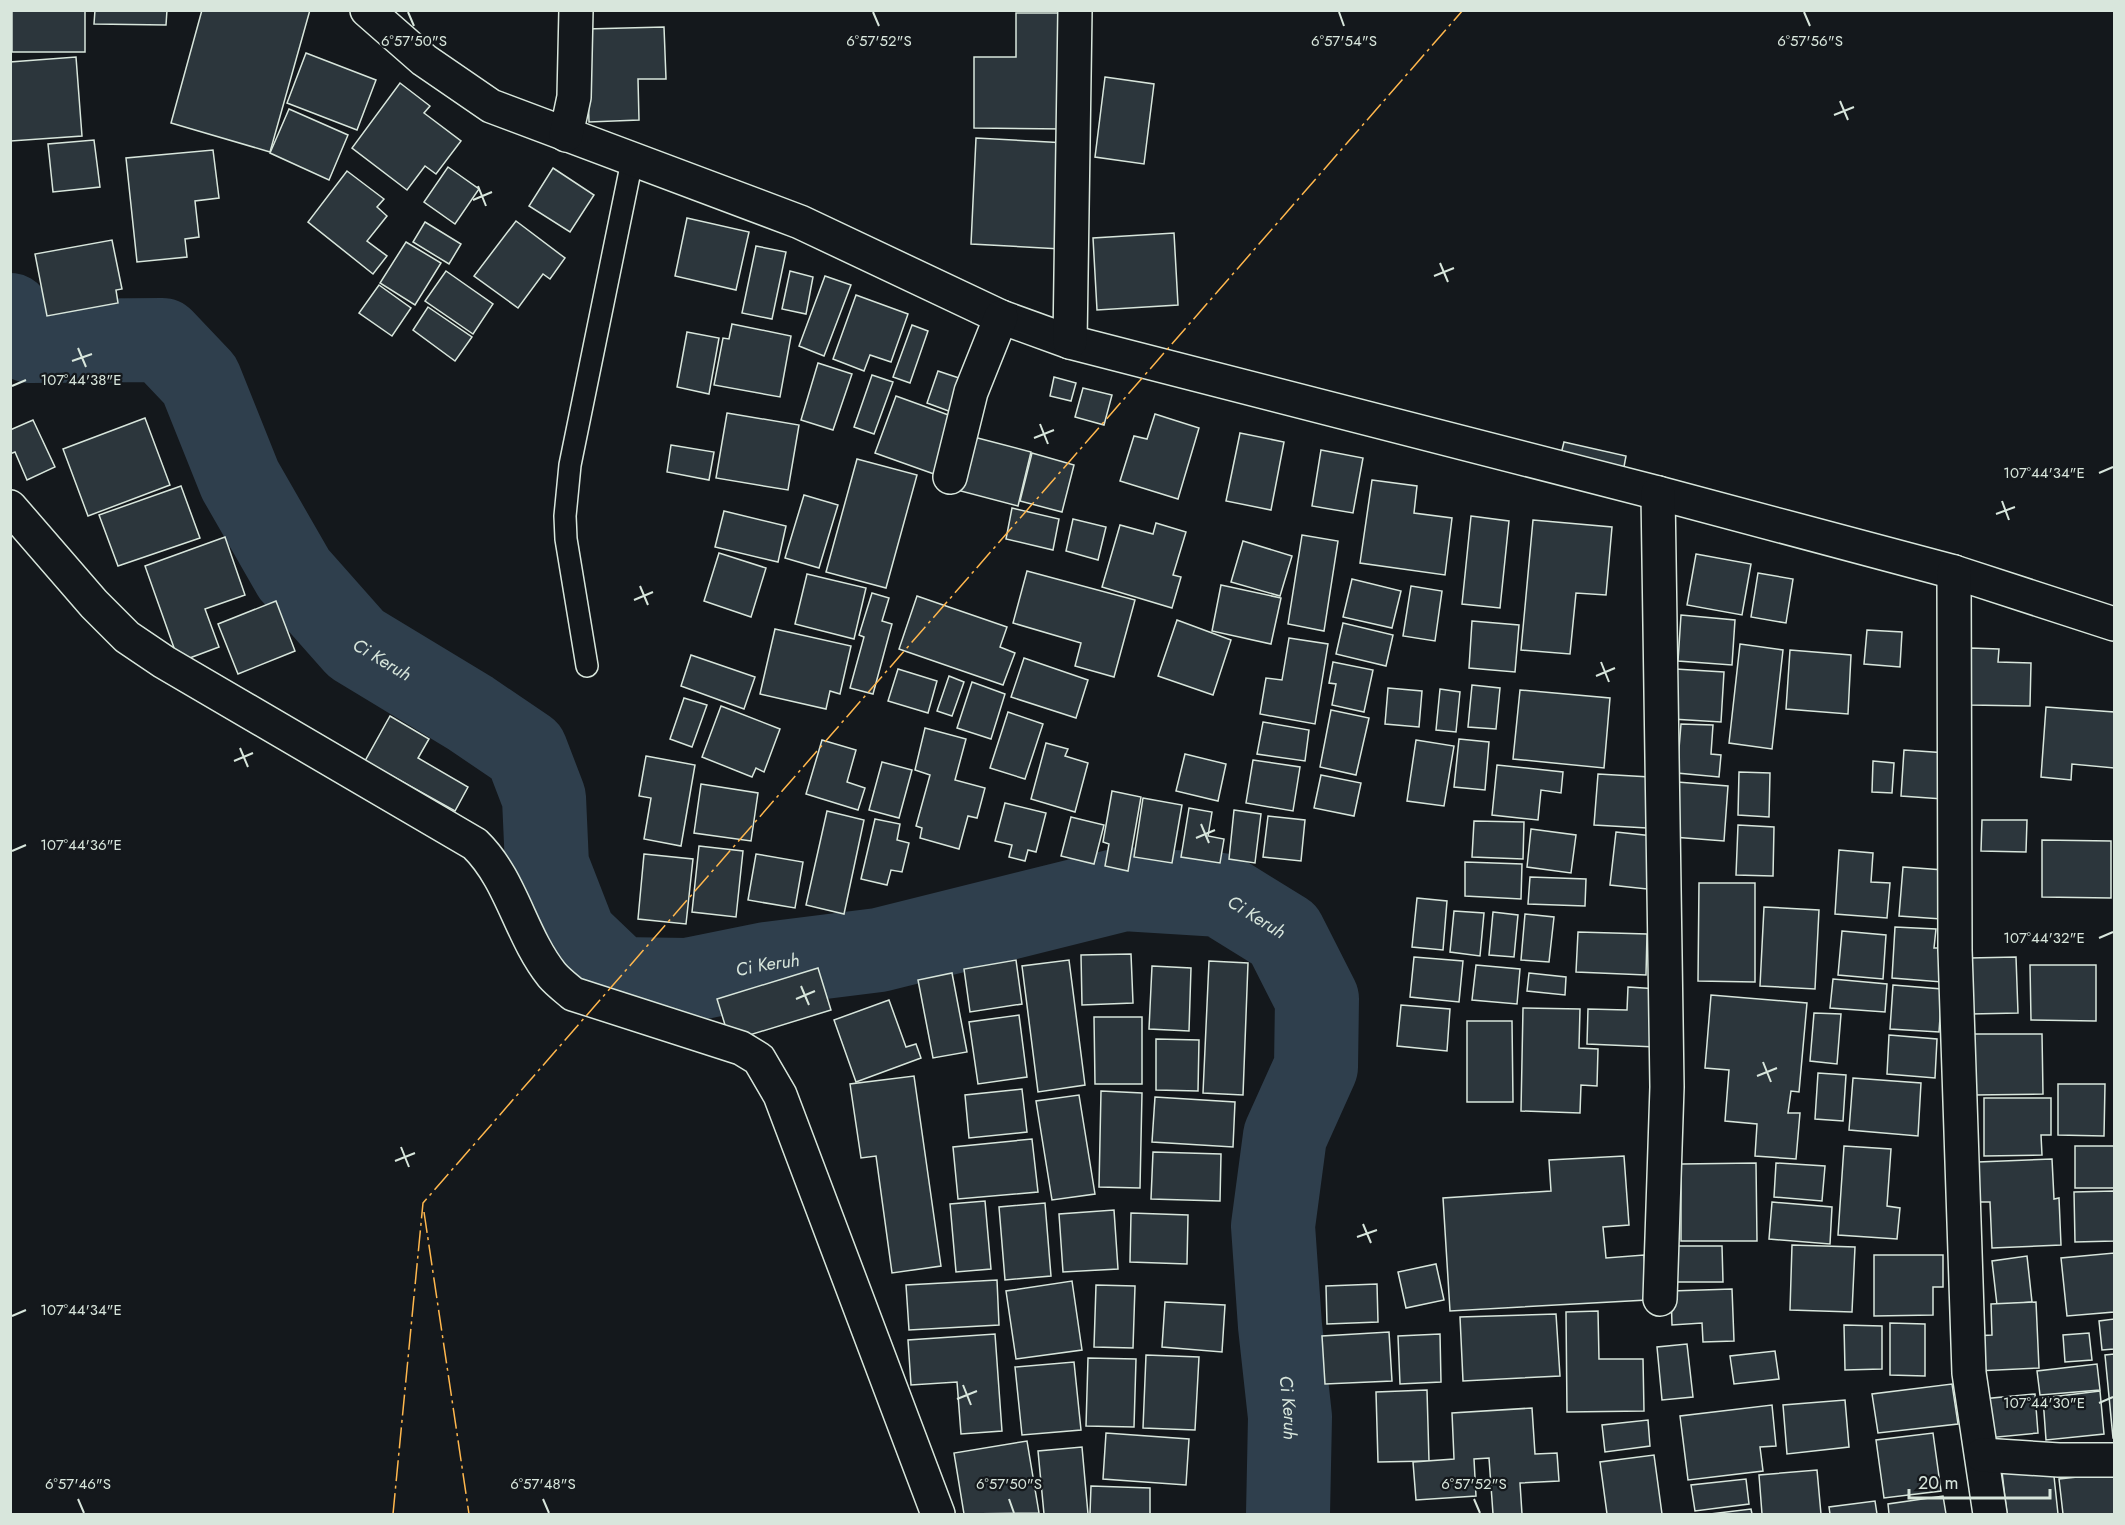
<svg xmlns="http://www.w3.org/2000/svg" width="2125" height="1525" viewBox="0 0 2125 1525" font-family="Jost,sans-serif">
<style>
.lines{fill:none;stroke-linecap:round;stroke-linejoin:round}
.river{stroke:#2f3f4d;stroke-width:84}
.building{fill:#2c363c;stroke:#d8e6dc;stroke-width:1.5}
.lane-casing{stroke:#d8e6dc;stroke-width:24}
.street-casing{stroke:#d8e6dc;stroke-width:36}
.lane{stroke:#14181c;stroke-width:21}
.street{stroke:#14181c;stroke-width:33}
.power{stroke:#ffb74d;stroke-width:1.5;stroke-dasharray:21 4.5 3 4.5;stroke-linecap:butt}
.ticks{fill:none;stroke:#d8e6dc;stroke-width:2}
.labels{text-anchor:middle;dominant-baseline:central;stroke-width:4.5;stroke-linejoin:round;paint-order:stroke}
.water-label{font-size:18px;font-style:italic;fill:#d8e6dc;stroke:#14181c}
.ticks-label{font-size:15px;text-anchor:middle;fill:#d8e6dc;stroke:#14181c;stroke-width:4.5;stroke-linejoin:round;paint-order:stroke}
</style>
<rect width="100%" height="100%" fill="#14181c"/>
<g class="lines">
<path class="river" id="s1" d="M 10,315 L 30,341 L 162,340 L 200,380 L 240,480 L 294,574 L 356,644 L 470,713 L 526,751 L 544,798 L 547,865 L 575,937 L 619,979 L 688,980 L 767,964 L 879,950 L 1124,889 L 1221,895 L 1284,934 L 1317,999 L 1316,1067 L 1285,1136 L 1273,1226 L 1280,1326 L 1290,1417 L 1288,1514"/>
</g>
<g class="building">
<rect x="12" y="10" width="73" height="42"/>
<polygon points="95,10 167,10 166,25 94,24"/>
<polygon points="202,10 310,10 270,152 171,123"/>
<polygon points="1016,13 1064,13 1065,129 974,128 974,57 1016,57"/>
<polygon points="664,27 666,79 638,79 639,120 589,122 586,29"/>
<polygon points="306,53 376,80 357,130 287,103"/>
<polygon points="76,57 82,136 11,141 10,62"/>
<polygon points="1105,77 1154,84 1144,164 1095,157"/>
<polygon points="400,83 430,106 424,113 461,141 436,174 425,166 407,190 352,148"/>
<polygon points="289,109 348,135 329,180 270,153"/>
<polygon points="976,138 1067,143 1061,249 971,244"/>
<polygon points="94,140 100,187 53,192 48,144"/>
<polygon points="213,150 219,198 195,201 199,237 185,239 187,257 137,262 126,158"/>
<polygon points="448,167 479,189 455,224 424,202"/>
<polygon points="553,168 594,195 570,232 529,206"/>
<polygon points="347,171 384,199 377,207 387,216 367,241 387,256 373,274 308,222"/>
<polygon points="687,218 749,232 736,290 675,276"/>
<polygon points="516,221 565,258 550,279 543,274 518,308 474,276"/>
<polygon points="425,222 461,244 449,264 413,242"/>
<polygon points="1174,233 1178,305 1097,310 1093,238"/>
<polygon points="112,240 122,289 116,290 118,303 47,316 35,254"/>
<polygon points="406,242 441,263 415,305 380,283"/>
<polygon points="756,246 786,252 772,319 742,313"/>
<polygon points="446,271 493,304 473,334 425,301"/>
<polygon points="790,271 813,277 806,314 782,309"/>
<polygon points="825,276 851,285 824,356 799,346"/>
<polygon points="379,285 411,308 392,336 359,313"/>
<polygon points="856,295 908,314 891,362 870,355 864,371 833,359"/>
<polygon points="428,307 472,337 455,361 413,330"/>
<polygon points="732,324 791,336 780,397 714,385 723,338 729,339"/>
<polygon points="912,325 928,331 910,383 893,377"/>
<polygon points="687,332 719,338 709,394 677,387"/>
<polygon points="818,363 852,374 833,430 801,420"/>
<polygon points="938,371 965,380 954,413 927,403"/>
<polygon points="872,375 893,382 874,434 854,427"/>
<polygon points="1054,377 1076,383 1071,401 1050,396"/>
<polygon points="1083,388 1112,395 1104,425 1075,417"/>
<polygon points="896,396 954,417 934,474 875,453"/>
<polygon points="727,413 799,425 788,490 716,478"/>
<polygon points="1155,414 1199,428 1178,499 1120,481 1134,436 1147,439"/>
<polygon points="145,418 170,485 88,516 63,449"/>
<polygon points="33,420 55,467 27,480 15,452 10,454 10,430"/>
<polygon points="1240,433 1284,442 1271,510 1226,501"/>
<polygon points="970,436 1031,452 1018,506 957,490"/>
<polygon points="1564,442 1626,456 1623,472 1560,458"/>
<polygon points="671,445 714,452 709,480 667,472"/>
<polygon points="1321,450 1363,458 1353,513 1312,506"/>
<polygon points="1032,453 1074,465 1062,512 1020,501"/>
<polygon points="857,459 917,475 886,588 826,572"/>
<polygon points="1372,480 1417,486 1414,513 1452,518 1445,575 1360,563"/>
<polygon points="181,486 200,538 118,566 99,515"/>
<polygon points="804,495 838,505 819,568 785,558"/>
<polygon points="1012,508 1059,519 1053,550 1006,539"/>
<polygon points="724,511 786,526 778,562 715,547"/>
<polygon points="1471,516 1509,521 1500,608 1462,604"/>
<polygon points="1073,519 1106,527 1098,560 1066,551"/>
<polygon points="1533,520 1612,527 1606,595 1576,593 1570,654 1521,650"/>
<polygon points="1156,523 1186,532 1173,575 1181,577 1172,608 1102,587 1120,525 1153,534"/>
<polygon points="1302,535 1338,541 1324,631 1288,624"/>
<polygon points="225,537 245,595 205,609 219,647 179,662 145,566"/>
<polygon points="1243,541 1292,556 1280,596 1231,582"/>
<polygon points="719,553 766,568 751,617 704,601"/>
<polygon points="1696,554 1751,564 1742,615 1687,605"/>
<polygon points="1027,571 1135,600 1114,677 1075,666 1081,643 1013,623"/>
<polygon points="1758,573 1793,579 1786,623 1751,617"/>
<polygon points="807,574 866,588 854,639 795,624"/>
<polygon points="1352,579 1401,591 1392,628 1343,617"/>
<polygon points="1221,585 1281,598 1271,644 1212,631"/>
<polygon points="1411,586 1442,591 1435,641 1403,636"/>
<polygon points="872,593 889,598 882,621 892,624 873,694 850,688 864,637 859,635"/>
<polygon points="917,596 1007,627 1000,647 1015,653 1003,685 899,649"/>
<polygon points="276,601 295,651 238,674 218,624"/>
<polygon points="1681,615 1735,620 1732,665 1678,661"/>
<polygon points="1177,620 1231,640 1213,695 1158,676"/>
<polygon points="1472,621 1519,625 1515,672 1469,668"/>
<polygon points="1343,623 1393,635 1386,666 1336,654"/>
<polygon points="775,629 851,646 840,694 830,691 826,709 760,694"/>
<polygon points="1867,630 1902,632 1900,667 1864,664"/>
<polygon points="1289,638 1328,644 1315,724 1260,714 1266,678 1282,680"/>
<polygon points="1740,644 1783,650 1772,749 1729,743"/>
<polygon points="1971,648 1999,649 1998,662 2031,663 2030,706 1970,705"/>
<polygon points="1790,650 1851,655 1848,714 1786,709"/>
<polygon points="691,655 755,677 744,709 681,686"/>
<polygon points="1024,658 1088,680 1076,718 1011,697"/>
<polygon points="1333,662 1373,670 1364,712 1332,705 1336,684 1329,683"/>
<polygon points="898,669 937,681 928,713 888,701"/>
<polygon points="1675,669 1724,672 1721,722 1672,719"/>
<polygon points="949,676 964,682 952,716 937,711"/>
<polygon points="972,682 1005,694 991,739 957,728"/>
<polygon points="1472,685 1500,688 1496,729 1468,727"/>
<polygon points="1388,688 1422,691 1419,727 1385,724"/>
<polygon points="1440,689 1460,692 1456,732 1436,730"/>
<polygon points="1520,690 1610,698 1604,768 1513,759"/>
<polygon points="684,698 707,705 692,747 670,739"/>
<polygon points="721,706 780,729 764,772 756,768 752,777 702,757"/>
<polygon points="2046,707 2114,712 2114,768 2072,764 2071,780 2041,777"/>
<polygon points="1331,710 1369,718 1356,775 1320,767"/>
<polygon points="1008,712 1043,724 1025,779 990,768"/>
<polygon points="390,716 429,739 418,758 468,787 455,811 365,761"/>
<polygon points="1263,722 1309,730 1305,761 1257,754"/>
<polygon points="1681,724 1713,725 1711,754 1721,755 1719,777 1677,773"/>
<polygon points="925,728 966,739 955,780 985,788 977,818 968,816 959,849 920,838 922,828 916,826 930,775 915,770"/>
<polygon points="1459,739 1489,742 1485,790 1454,787"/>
<polygon points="822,740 856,750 847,782 865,788 858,810 806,794"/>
<polygon points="1416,740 1454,746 1444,806 1407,801"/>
<polygon points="1046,743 1068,749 1065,756 1088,763 1075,812 1031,799"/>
<polygon points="1904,750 1947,753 1943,799 1901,796"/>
<polygon points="1185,754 1226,764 1218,801 1176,791"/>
<polygon points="646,756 695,765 681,846 644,839 651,798 639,796"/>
<polygon points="1253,760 1300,767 1293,811 1246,803"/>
<polygon points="1873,761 1894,763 1892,793 1872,792"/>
<polygon points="882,762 912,770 899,818 869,810"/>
<polygon points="1497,765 1563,772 1561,793 1541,790 1538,820 1492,815"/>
<polygon points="1739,772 1770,773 1769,817 1738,815"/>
<polygon points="1598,774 1650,777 1647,828 1594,825"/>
<polygon points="1321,775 1361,783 1354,816 1314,808"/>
<polygon points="1677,782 1728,786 1724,841 1673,837"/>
<polygon points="701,784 758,793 751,841 694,833"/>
<polygon points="1112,791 1141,797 1128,871 1105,866 1109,844 1103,842"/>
<polygon points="1143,798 1182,805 1172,863 1134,857"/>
<polygon points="1005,803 1046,813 1036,852 1028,850 1025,861 1009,857 1012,845 995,841"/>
<polygon points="1189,808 1212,812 1208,836 1224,839 1220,863 1181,857"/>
<polygon points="1234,810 1261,814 1255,863 1229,859"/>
<polygon points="827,811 864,820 844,914 806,905"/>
<polygon points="1268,816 1305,820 1301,861 1263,857"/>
<polygon points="1071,817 1104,825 1094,864 1061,856"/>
<polygon points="875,819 900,824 897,840 909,843 902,872 891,870 887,885 861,879"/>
<polygon points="1982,820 2027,820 2026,852 1981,851"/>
<polygon points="1474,821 1524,822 1523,859 1472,857"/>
<polygon points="1738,825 1774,827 1773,876 1736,875"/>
<polygon points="1531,829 1576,835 1571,873 1527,867"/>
<polygon points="1616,832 1653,836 1647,889 1610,885"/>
<polygon points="2042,840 2111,841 2111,898 2042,897"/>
<polygon points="699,846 743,851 736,917 692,912"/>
<polygon points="1839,850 1873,853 1871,882 1890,883 1887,918 1835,914"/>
<polygon points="644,854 693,859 686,924 638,919"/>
<polygon points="756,854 803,862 795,908 748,900"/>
<polygon points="1465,862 1522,864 1521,899 1465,896"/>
<polygon points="1903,867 1944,870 1941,919 1899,916"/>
<polygon points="1530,877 1586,879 1585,906 1528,904"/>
<polygon points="1699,883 1755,883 1755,982 1698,981"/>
<polygon points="1417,898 1447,901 1443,950 1412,947"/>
<polygon points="1764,907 1819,910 1815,989 1760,986"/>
<polygon points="1454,911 1484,913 1480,956 1450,952"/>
<polygon points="1493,912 1518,915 1514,957 1489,955"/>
<polygon points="1525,914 1554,917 1549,962 1521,960"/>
<polygon points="1895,927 1936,929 1934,948 1945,948 1942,982 1892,978"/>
<polygon points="1842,931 1886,935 1883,979 1838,975"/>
<polygon points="1578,932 1647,934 1646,975 1576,972"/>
<polygon points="1131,954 1133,1003 1082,1005 1081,955"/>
<polygon points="1414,957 1463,961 1459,1002 1410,997"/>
<polygon points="2016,957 2018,1013 1971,1014 1970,958"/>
<polygon points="1016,960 1022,1004 970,1012 964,969"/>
<polygon points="1069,960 1085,1085 1038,1092 1022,966"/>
<polygon points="1209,961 1248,963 1243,1095 1203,1093"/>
<polygon points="1476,965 1520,969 1517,1004 1472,1000"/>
<polygon points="2030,965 2096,965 2096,1021 2031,1020"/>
<polygon points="1152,966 1191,968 1189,1031 1149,1029"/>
<polygon points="818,968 831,1010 730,1041 717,999"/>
<polygon points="952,973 967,1052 933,1058 918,980"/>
<polygon points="1529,973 1566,977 1565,995 1527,991"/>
<polygon points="1833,979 1887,984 1885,1012 1830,1008"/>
<polygon points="1893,985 1942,989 1939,1032 1890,1029"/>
<polygon points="1628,987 1659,989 1656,1047 1587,1044 1588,1009 1627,1010"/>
<polygon points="1711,995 1807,1003 1799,1092 1791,1091 1788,1113 1800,1113 1796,1159 1755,1156 1757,1124 1725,1121 1729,1070 1705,1068"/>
<polygon points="889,1000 906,1047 916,1044 921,1058 856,1082 834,1020"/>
<polygon points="1401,1005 1450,1009 1447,1051 1397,1046"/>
<polygon points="1523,1008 1580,1009 1579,1048 1598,1049 1597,1086 1581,1085 1580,1113 1521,1111"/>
<polygon points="1814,1013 1841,1014 1837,1064 1810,1061"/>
<polygon points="1019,1015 1027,1077 978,1084 969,1022"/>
<polygon points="1094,1017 1142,1017 1142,1084 1095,1084"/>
<polygon points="1467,1021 1512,1021 1513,1102 1467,1102"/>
<polygon points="1973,1034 2042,1034 2043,1094 1974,1095"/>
<polygon points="1889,1035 1937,1039 1935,1078 1887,1074"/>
<polygon points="1156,1039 1199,1040 1198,1091 1156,1090"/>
<polygon points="1818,1073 1846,1075 1843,1121 1815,1119"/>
<polygon points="914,1076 941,1266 892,1273 876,1156 861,1158 850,1084"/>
<polygon points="1853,1078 1921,1083 1918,1136 1849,1130"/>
<polygon points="2058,1084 2105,1084 2104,1136 2058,1135"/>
<polygon points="1022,1089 1027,1132 969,1138 965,1095"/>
<polygon points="1101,1091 1142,1093 1140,1188 1099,1187"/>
<polygon points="1079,1095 1095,1194 1052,1200 1036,1101"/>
<polygon points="1155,1097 1235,1102 1233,1147 1152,1142"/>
<polygon points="1984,1098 2051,1098 2051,1135 2041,1135 2042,1155 1984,1156"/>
<polygon points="1032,1139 1038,1192 958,1199 953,1147"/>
<polygon points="1844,1146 1891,1149 1887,1206 1900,1208 1897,1239 1838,1235"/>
<rect x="2075" y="1146" width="39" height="42"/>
<polygon points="1153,1152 1221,1154 1220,1201 1151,1199"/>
<polygon points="1624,1156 1629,1225 1603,1227 1606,1258 1644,1255 1647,1300 1450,1311 1443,1198 1551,1191 1549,1160"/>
<polygon points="2052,1159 2054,1199 2059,1198 2061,1245 1992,1248 1990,1202 1980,1202 1978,1162"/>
<polygon points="1756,1163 1757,1241 1681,1241 1681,1164"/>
<polygon points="1776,1163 1825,1166 1822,1201 1774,1197"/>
<polygon points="2114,1191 2114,1241 2075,1242 2074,1192"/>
<polygon points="985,1201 991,1269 956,1272 950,1204"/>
<polygon points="1772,1202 1832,1207 1830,1244 1769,1239"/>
<polygon points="1045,1203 1051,1276 1005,1280 999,1207"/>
<polygon points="1114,1210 1118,1269 1063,1272 1059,1214"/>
<polygon points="1131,1213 1188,1215 1187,1264 1130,1262"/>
<polygon points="1792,1245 1855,1247 1852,1312 1790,1310"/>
<polygon points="1673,1246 1722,1246 1723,1282 1672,1282"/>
<polygon points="2114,1253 2114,1312 2067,1316 2061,1258"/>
<polygon points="1874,1255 1943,1255 1943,1287 1933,1287 1933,1315 1874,1316"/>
<polygon points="2027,1256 2032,1302 1997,1305 1992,1261"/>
<polygon points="1436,1264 1444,1300 1406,1308 1398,1272"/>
<polygon points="997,1280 999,1325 909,1330 906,1285"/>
<polygon points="1072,1281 1082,1350 1016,1359 1006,1291"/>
<polygon points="1377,1284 1378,1322 1327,1324 1326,1286"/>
<polygon points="1096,1285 1135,1286 1133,1348 1094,1347"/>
<polygon points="1732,1289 1734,1341 1703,1342 1702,1323 1672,1325 1671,1291"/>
<polygon points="1165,1302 1225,1305 1222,1352 1162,1347"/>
<polygon points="2036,1302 2039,1368 1976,1371 1974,1336 1992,1335 1991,1304"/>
<polygon points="1598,1311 1599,1359 1643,1359 1644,1411 1567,1412 1566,1312"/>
<polygon points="1556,1314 1560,1376 1463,1381 1460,1317"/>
<polygon points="2114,1319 2114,1349 2102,1350 2099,1321"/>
<polygon points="1890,1323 1925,1324 1925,1376 1890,1375"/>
<polygon points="1844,1325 1882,1326 1882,1369 1845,1370"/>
<polygon points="1389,1332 1392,1381 1325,1384 1322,1336"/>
<polygon points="2089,1333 2092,1360 2065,1362 2063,1335"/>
<polygon points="995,1334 1002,1431 961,1434 957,1382 911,1385 908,1340"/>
<polygon points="1440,1334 1441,1382 1400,1384 1398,1336"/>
<polygon points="1687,1344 1693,1397 1662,1400 1657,1347"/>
<polygon points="1775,1351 1779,1379 1734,1384 1730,1356"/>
<polygon points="2114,1354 2114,1438 2113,1438 2105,1355"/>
<polygon points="1146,1355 1199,1357 1195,1430 1143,1428"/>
<polygon points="1088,1358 1136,1359 1134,1427 1086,1426"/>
<polygon points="1074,1362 1081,1430 1022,1435 1015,1367"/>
<polygon points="2097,1364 2100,1390 2040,1395 2037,1371"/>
<polygon points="1952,1384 1958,1424 1878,1433 1872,1394"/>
<polygon points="1427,1390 1429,1461 1378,1462 1376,1392"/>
<polygon points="2100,1391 2104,1434 2046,1440 2043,1398"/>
<polygon points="2035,1394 2038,1433 1987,1438 1982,1399"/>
<polygon points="1845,1400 1849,1447 1787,1454 1783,1405"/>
<polygon points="1772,1405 1776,1446 1760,1447 1763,1471 1688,1480 1680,1416"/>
<polygon points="1532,1408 1535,1454 1557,1453 1559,1481 1520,1483 1522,1514 1493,1514 1489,1458 1474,1459 1476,1496 1416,1500 1413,1462 1454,1459 1452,1413"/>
<polygon points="1648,1420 1650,1446 1605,1452 1602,1425"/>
<polygon points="1106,1433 1189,1439 1186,1485 1103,1479"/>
<polygon points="1933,1433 1941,1491 1884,1498 1876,1440"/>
<polygon points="1027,1441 1039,1513 964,1514 954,1453"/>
<polygon points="1082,1447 1088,1514 1044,1514 1038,1451"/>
<polygon points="1654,1455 1662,1514 1607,1514 1600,1462"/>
<polygon points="2053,1467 2058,1514 2007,1514 2002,1472"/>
<polygon points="1817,1470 1821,1514 1762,1514 1759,1475"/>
<polygon points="2114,1473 2114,1514 2063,1514 2059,1479"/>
<polygon points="1746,1479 1749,1504 1695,1511 1691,1485"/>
<polygon points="1091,1486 1150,1488 1150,1514 1090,1514"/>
<polygon points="1943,1496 1946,1514 1889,1514 1888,1504"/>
<polygon points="1875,1501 1877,1514 1830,1514 1829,1507"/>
<polygon points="1751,1509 1752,1514 1710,1514"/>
</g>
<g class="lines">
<defs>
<polyline id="lane" points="587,666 566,539 565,516 570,465 632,161"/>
<g id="street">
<polyline points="367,10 424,60 491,106 800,222 1001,317 1070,342 1658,493 1954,572 2114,624"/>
<polyline points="566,135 574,97 576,10"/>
<polyline points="1070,342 1075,10"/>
<polyline points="950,477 971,392 1001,317"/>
<polyline points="1658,493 1667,1087 1660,1299"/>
<path d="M 10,507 L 94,604 L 127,637 L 164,662 L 475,844 C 512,880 520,935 552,975 C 558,982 566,988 573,994 L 741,1048 L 759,1059 L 780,1095 L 938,1514"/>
<polyline points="1954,572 1955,950 1969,1373 1990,1514"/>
<polyline points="1982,1455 2059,1460 2114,1460"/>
</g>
</defs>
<use href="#lane" class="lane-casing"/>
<use href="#street" class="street-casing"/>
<use href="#lane" class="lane"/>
<use href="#street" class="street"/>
<g class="power">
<polyline points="424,1212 469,1514"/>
<polyline points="393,1514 423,1203 1463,10"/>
</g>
</g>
<path class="ticks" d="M 408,12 L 414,26M 873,12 L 879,26M 1339,12 L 1344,26M 1804,12 L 1810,26M 1840,101 L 1848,120M 1834,115 L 1854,107M 478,186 L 486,206M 473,200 L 492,192M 1440,263 L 1448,282M 1434,276 L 1454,268M 78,348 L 86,367M 72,361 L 92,354M 12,386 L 26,380M 1040,424 L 1048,444M 1034,438 L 1054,430M 2099,473 L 2113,467M 2002,501 L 2009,520M 1996,514 L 2015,507M 640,586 L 648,605M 634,600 L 653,592M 1601,662 L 1609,682M 1596,676 L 1615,668M 240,748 L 248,767M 234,761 L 253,753M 1201,824 L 1209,843M 1196,838 L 1215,830M 12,851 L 26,845M 2099,938 L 2113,932M 801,986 L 809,1005M 796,999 L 815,991M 1763,1062 L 1771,1082M 1757,1076 L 1777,1068M 401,1147 L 409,1167M 395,1161 L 415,1153M 1363,1224 L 1371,1243M 1357,1237 L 1377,1230M 12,1316 L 26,1310M 963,1385 L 971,1405M 957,1399 L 977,1391M 2099,1403 L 2113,1397M 78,1499 L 84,1513M 543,1499 L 549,1513M 1009,1499 L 1014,1513M 1474,1499 L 1480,1513"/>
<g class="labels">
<g class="water-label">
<text stroke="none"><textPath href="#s1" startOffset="560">Ci Keruh</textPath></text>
<text stroke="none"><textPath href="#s1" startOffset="1640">Ci Keruh</textPath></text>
<text stroke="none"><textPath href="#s1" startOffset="1136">Ci Keruh</textPath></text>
<text stroke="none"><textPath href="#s1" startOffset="2162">Ci Keruh</textPath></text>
</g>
</g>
<g class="ticks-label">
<text x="414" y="46">6°57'50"S</text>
<text x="879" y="46">6°57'52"S</text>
<text x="1344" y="46">6°57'54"S</text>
<text x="1810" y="46">6°57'56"S</text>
<text x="81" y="385">107°44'38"E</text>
<text x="2044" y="478">107°44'34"E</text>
<text x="81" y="850">107°44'36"E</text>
<text x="2044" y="943">107°44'32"E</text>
<text x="81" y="1315">107°44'34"E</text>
<text x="2044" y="1408">107°44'30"E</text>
<text x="78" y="1489">6°57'46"S</text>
<text x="543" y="1489">6°57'48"S</text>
<text x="1009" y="1489">6°57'50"S</text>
<text x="1474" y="1489">6°57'52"S</text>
</g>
<rect width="2125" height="1525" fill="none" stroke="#d8e6dc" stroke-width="24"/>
<path d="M1909 1489v9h141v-9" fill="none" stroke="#d8e6dc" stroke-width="3"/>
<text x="1918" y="1489" font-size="18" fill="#d8e6dc" stroke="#14181c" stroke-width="4.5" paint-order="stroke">20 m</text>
</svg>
